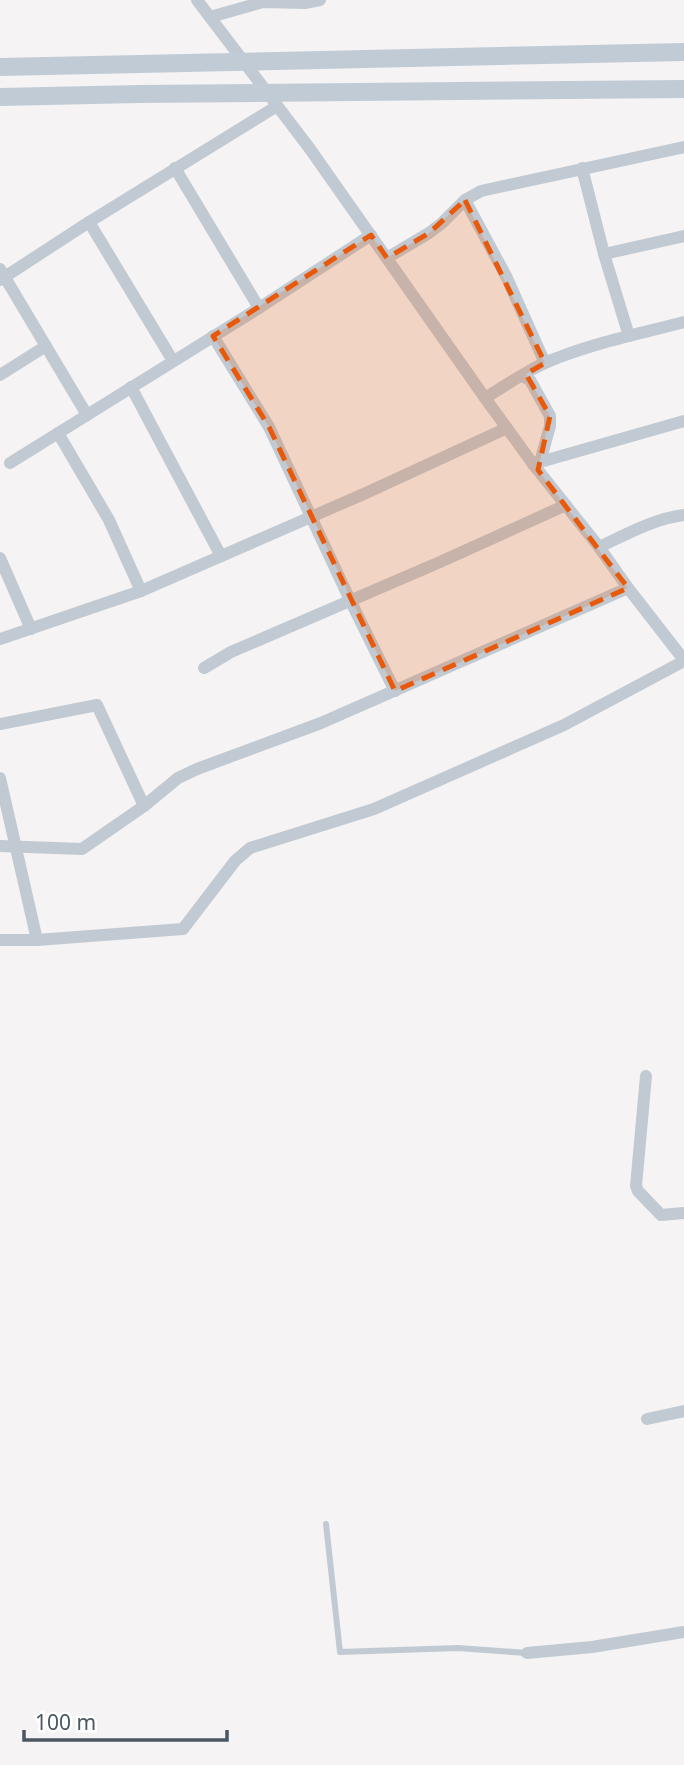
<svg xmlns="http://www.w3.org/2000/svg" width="684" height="1765" viewBox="0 0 684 1765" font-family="'Noto Sans',sans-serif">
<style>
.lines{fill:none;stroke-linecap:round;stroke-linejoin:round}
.service{stroke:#c1cad2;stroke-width:6}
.minor{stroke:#c1cad2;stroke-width:12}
.secondary{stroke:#c1cbd6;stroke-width:18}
.marked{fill:#e8590c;fill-opacity:0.2;stroke:#e8590c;stroke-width:5;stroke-dasharray:14 9;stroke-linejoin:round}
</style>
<rect width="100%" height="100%" fill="#f5f3f3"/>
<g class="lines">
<polyline class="service" points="326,1524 340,1652 458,1648 527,1653"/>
<g class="minor">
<polyline points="197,0 310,149 485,398 533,464 599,547 628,588 684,660"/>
<polyline points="210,17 263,2 305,3 320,0"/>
<polyline points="175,168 259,308"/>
<polyline points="582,168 604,254 629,336"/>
<polyline points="465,200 506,276 545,363"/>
<polyline points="89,222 173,361"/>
<polyline points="604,254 684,236"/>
<polyline points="387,258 429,233 442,223 465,200 481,191 684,147"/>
<polyline points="0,269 87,415"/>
<polyline points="0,280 89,222 277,106"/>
<polyline points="213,336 269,427 350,600 395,691"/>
<polyline points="0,375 46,346"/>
<polyline points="522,376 530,380 550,416 550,426 540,462"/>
<polyline points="131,387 221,556"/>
<path d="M 485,398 C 508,384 532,367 557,358 C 598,342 642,333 684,322"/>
<polyline points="58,433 109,520 141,591"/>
<polyline points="10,463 259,308 371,235"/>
<polyline points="533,464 684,421"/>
<path d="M 599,547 C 627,534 653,519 684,515"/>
<polyline points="0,558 31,629"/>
<polyline points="0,639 141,591 366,493 507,428"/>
<polyline points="204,668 231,652 440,562 566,505"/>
<polyline points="0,724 97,705 144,806"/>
<polyline points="0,778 37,940"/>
<polyline points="0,846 82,849 144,806 178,778 197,769 321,723 628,588"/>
<polyline points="0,940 37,940 183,929 235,861 250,848 374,809 564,725 684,661"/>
<polyline points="646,1076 636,1186 638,1191 661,1215 684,1213"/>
<polyline points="647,1419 684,1411"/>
<polyline points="527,1653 592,1647 684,1632"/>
</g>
<g class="secondary">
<polyline points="0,67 684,52"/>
<polyline points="0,97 139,94 684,89"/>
</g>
</g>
<path class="marked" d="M 465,200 L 545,363 L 526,374 L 550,416 L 538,470 L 628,588 L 395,691 L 269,427 L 213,336 L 371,235 L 387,258 L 429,233 Z"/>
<path d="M24 1730v10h203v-10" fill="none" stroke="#4a5661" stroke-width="3.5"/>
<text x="35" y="1730" font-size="21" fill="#4a5661" stroke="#ffffff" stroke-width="5" paint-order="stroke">100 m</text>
</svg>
